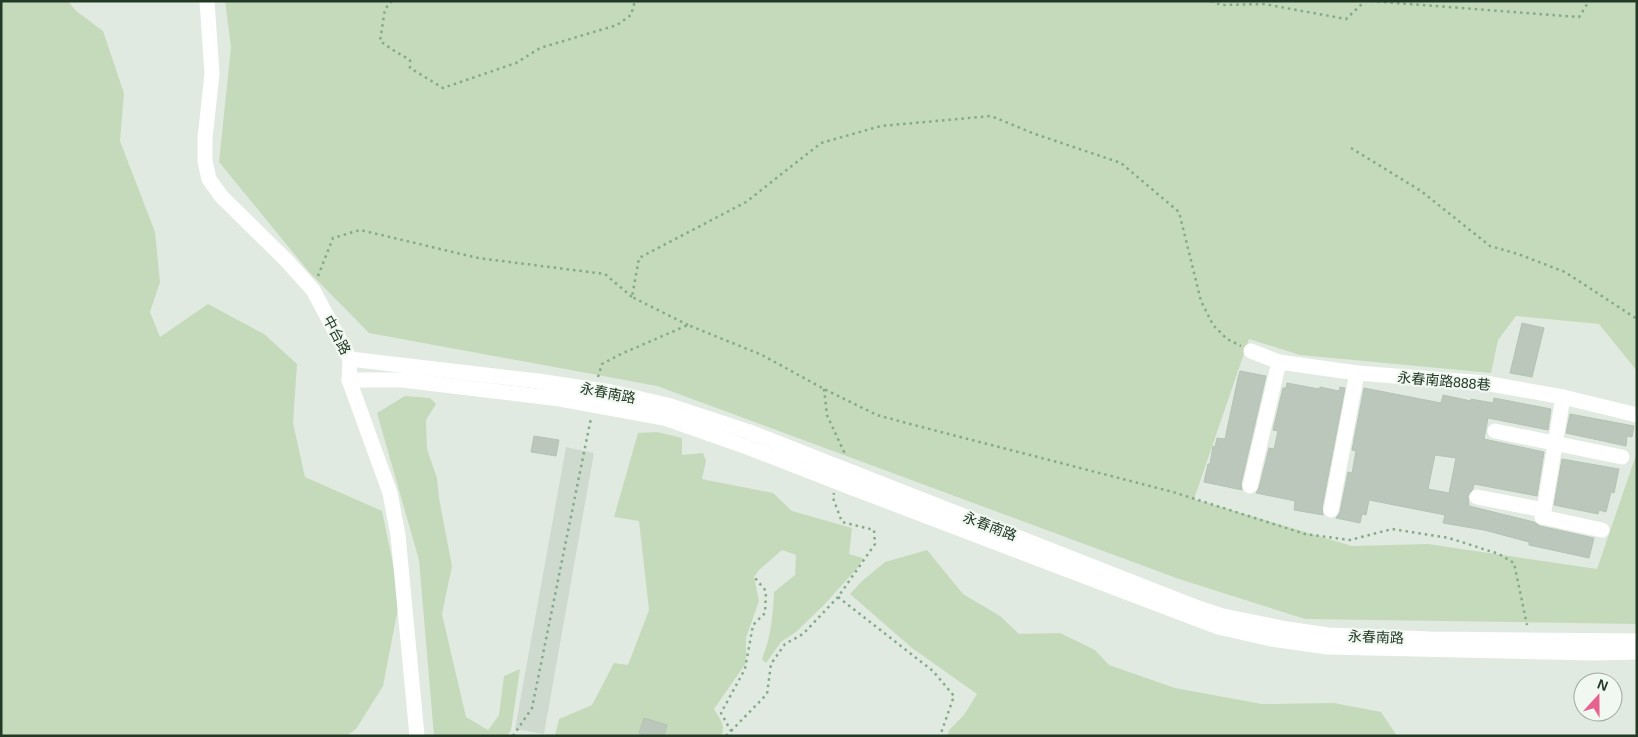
<svg xmlns="http://www.w3.org/2000/svg" width="1638" height="737" viewBox="0 0 1638 737" font-family="Arial,'Noto Sans TC',sans-serif">
<style>
.built{fill:#cfdacf}
.green{fill:#c5dabb}
.building{fill:#bac7ba;stroke:#b4c3b3;fill-rule:evenodd}
.lines{fill:none;stroke-linecap:round;stroke-linejoin:round}
.path{stroke:#83ab87;stroke-width:2.5;stroke-dasharray:2.5 4;stroke-linecap:butt}
.minor{stroke:#fff;stroke-width:15}
.minor-bridge{stroke:#fff;stroke-width:15}
.labels{text-anchor:middle;dominant-baseline:central;stroke-width:4.5;stroke-linejoin:round;paint-order:stroke}
.street-label{font-size:14px;fill:#223925;stroke:#f1f7f1}
</style>
<rect width="100%" height="100%" fill="#e1eae0"/>
<polygon class="built" points="566,447 594,453 544,734 515,729"/>
<g class="green">
<polygon points="1,1 68,1 75,10 103,31 124,93 120,141 155,232 160,282 150,312 160,337 208,304 264,334 297,364 293,423 305,477 382,511 400,598 383,686 356,729 346,736 1,736"/>
<polygon points="225,1 1637,1 1637,371 1599,324 1516,316 1498,340 1491,373 1300,355 1249,339 1194,499 1352,546 1428,544 1597,569 1637,452 1637,624 1305,619 1179,579 657,386 369,333 309,272 219,162 231,47"/>
<polygon points="405,396 430,398 436,404 426,420 427,449 437,478 439,498 452,566 442,614 466,717 488,730 499,715 504,676 520,669 511,730 507,736 434,736 419,560 377,413"/>
<path d="M 657,432 L 682,438 L 682,455 L 703,453 L 706,461 L 702,479 L 773,493 L 792,511 L 852,528 L 849,554 L 863,558 L 859,566 L 824,605 L 796,632 L 781,642 L 766,663 L 762,659 C 771,637 773,615 774,592 L 795,575 L 796,555 L 782,550 L 759,570 L 754,577 L 759,601 L 746,638 L 746,663 L 714,709 C 719,718 727,726 721,736 L 555,736 L 559,719 L 592,705 L 614,663 L 628,665 L 649,610 L 639,521 L 614,517 L 638,433 Z"/>
<polygon points="927,550 963,594 1000,616 1019,634 1060,633 1095,650 1109,665 1175,688 1262,704 1334,703 1381,712 1397,736 948,736 949,730 964,715 977,694 912,648 850,594 861,582 885,562"/>
</g>
<g class="building">
<polygon points="1522,323 1544,328 1532,377 1510,373"/>
<polygon points="1240,371 1266,376 1241,484 1242,490 1204,482 1208,464 1210,464 1213,446 1215,447 1217,438 1225,439 1238,378"/>
<polygon points="1287,383 1319,389 1320,387 1339,391 1340,387 1345,388 1322,508 1323,515 1294,510 1295,501 1256,493 1259,488 1269,448 1274,449 1278,431 1273,430 1283,388 1286,388"/>
<path d="M 1364,388 L 1441,403 L 1443,395 L 1471,401 L 1471,399 L 1493,403 L 1494,398 L 1551,409 L 1548,430 L 1488,418 L 1484,439 L 1544,452 L 1537,496 L 1474,484 L 1473,489 L 1468,496 L 1469,506 L 1534,522 L 1540,526 L 1594,538 L 1589,558 L 1529,545 L 1529,542 L 1484,530 L 1443,523 L 1445,515 L 1369,500 L 1366,515 L 1362,514 L 1360,523 L 1336,518 L 1340,512 L 1348,472 L 1352,473 L 1356,451 L 1352,450 ZM 1435,455 L 1456,458 L 1449,493 L 1428,489 Z"/>
<polygon points="1570,414 1634,426 1632,437 1627,436 1626,446 1566,433"/>
<polygon points="534,436 559,440 556,456 531,452"/>
<polygon points="1562,459 1619,469 1614,493 1611,492 1606,512 1599,510 1598,514 1554,505"/>
<polygon points="644,718 667,725 664,736 647,736 639,733"/>
</g>
<g class="lines">
<g class="path">
<polyline points="392,1 385,9 380,41 393,50 410,60 410,68 443,88 516,63 540,48 617,25 631,15 635,1"/>
<polyline points="1211,1 1221,5 1264,4 1346,19 1365,1"/>
<polyline points="1371,1 1579,17 1589,1"/>
<polyline points="1351,148 1421,191 1490,246 1518,254 1565,272 1637,319"/>
<polyline points="318,276 333,238 360,230 478,258 605,274 632,297"/>
<polyline points="688,325 632,297 639,258 746,202 821,143 881,126 991,116 1035,134 1121,163 1179,212 1201,301 1213,325 1227,339 1241,346"/>
<polyline points="598,377 602,364 621,354 688,325 762,355 824,389 877,415 910,424 1173,492 1305,534 1350,540 1392,529 1449,538 1499,554 1514,563 1527,625"/>
<polyline points="824,389 827,415 844,452 843,456"/>
<polyline points="838,597 933,671 954,696 940,736"/>
<polyline points="731,731 767,694 771,664 785,644 803,634 838,597 875,544 874,530 842,522 833,498 834,493"/>
<polyline points="513,736 532,708 591,418"/>
<polyline points="726,736 731,731 721,713 745,669 753,625 765,613 766,591 755,578"/>
</g>
<g class="minor">
<polyline points="207,1 212,74 205,138 205,161 209,179 221,196 287,261 313,290 350,359 349,380 390,493 398,535 417,736"/>
<polyline points="1251,351 1279,362 1357,373 1485,383 1563,397 1637,415"/>
<polyline points="350,359 538,381 611,392 671,406 750,432"/>
<polyline points="349,380 402,380 560,399 664,418 747,447"/>
<polyline points="1495,431 1622,457"/>
<polyline points="854,473 1193,606 1223,616 1287,629 1328,635 1429,639 1637,641"/>
<polyline points="1250,486 1279,362"/>
<polyline points="850,487 1218,627 1271,639 1328,647 1596,653 1637,652"/>
<polyline points="1477,497 1544,510 1542,517 1602,530"/>
<polyline points="1331,510 1357,373"/>
<polyline points="1544,510 1563,397"/>
</g>
<g class="minor-bridge">
<polyline points="750,432 854,473"/>
<polyline points="747,447 850,487"/>
</g>
</g>
<g class="labels">
<g class="street-label">
<text transform="translate(337 335) rotate(62)">中台路</text>
<text transform="translate(1444 381) rotate(5)">永春南路888巷</text>
<text transform="translate(608 393) rotate(11)">永春南路</text>
<text transform="translate(990 526) rotate(21)">永春南路</text>
<text transform="translate(1376 637) rotate(2)">永春南路</text>
</g>
</g>
<rect width="1638" height="737" fill="none" stroke="#223925" stroke-width="5"/>
<g transform="translate(1598 697) rotate(21)"><circle r="24" fill="#f1f7f1" stroke="#9eab9f"/>
<path d="M0-4L9 19L0 12L-9 19Z" fill="#e76291"/>
<text y="-8" font-size="14" font-weight="bold" text-anchor="middle" fill="#223925">N</text>
</g>
</svg>
